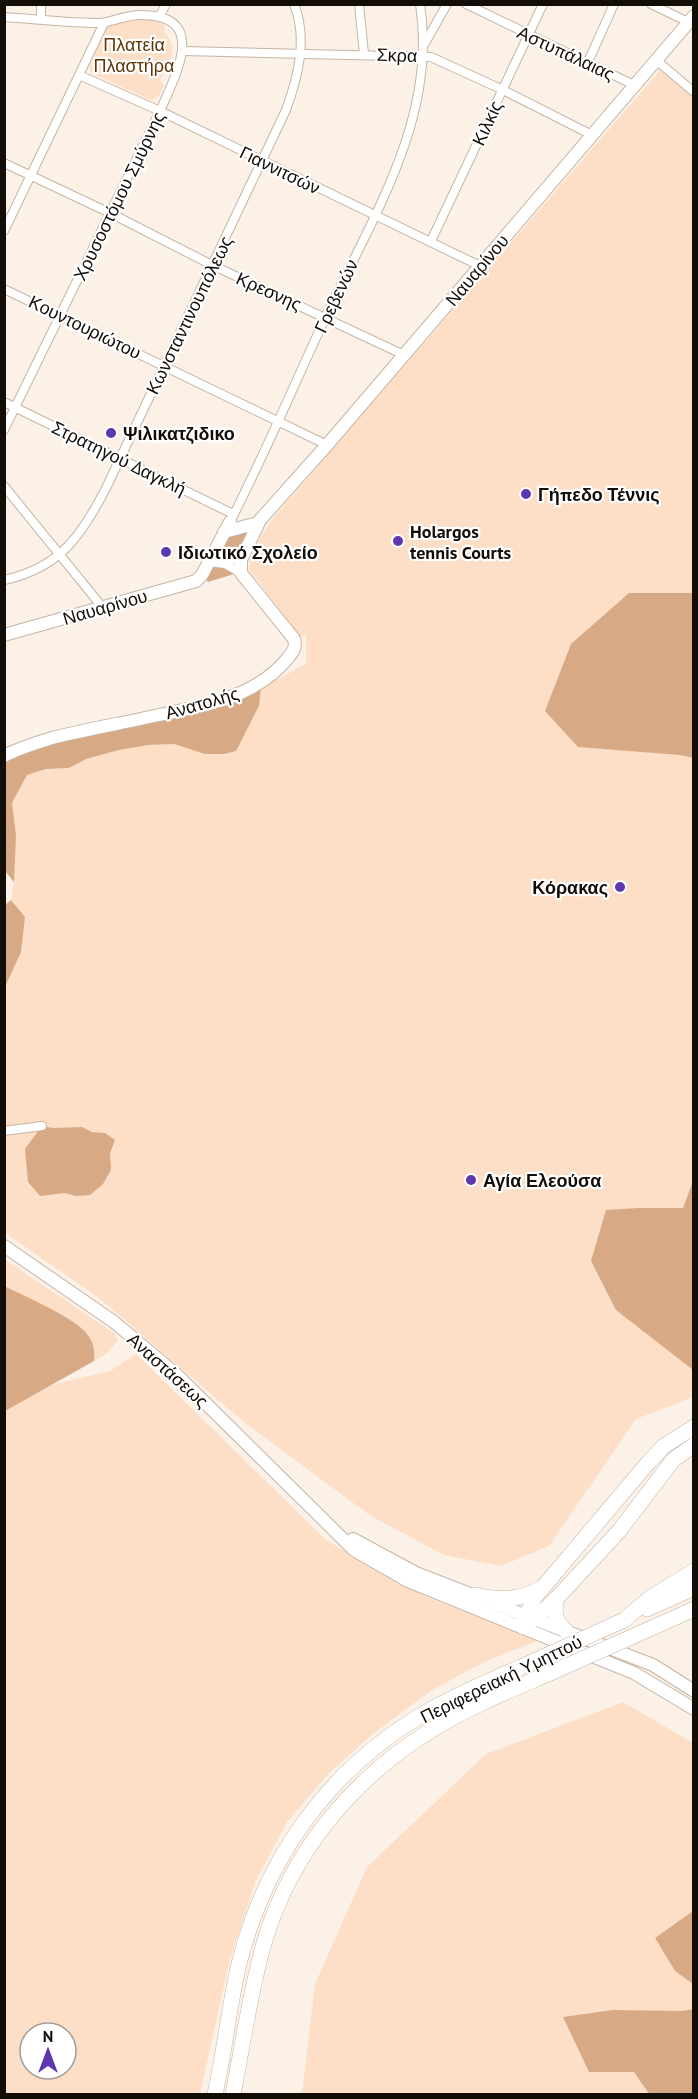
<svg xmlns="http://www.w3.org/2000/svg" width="698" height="2099" viewBox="0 0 698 2099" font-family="'PT Sans',sans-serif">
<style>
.green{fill:#fddec6;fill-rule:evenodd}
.forest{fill:#d7aa85}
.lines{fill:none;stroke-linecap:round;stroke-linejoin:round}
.street-casing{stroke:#c6b4a5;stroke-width:10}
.secondary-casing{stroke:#c6b4a5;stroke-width:14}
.highway-casing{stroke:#c6b4a5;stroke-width:16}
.street{stroke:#fff;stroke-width:8}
.secondary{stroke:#fff;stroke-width:12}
.highway{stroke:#fff;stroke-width:15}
.highway-bridge-casing{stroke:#c6b4a5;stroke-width:16;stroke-linecap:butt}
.highway-bridge{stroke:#fff;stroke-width:15}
.poi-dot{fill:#5e36ae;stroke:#fff;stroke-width:2}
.labels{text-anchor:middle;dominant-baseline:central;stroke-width:4.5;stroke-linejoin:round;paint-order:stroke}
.park-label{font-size:18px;fill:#5f3506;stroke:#fff}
.street-label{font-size:18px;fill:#130d08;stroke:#fff}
.poi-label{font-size:18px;font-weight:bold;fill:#130d08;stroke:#fff;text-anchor:start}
</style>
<rect width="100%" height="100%" fill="#fcf1e7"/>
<g class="green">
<path d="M 138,18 L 165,23 L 164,31 C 180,51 169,60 160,81 L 164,85 L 158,97 L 151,100 L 91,73 L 90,66 L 107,26 L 111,23 Z"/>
<path d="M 662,68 L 693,95 L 693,593 L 629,593 L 680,755 L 693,758 L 693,1181 L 683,1208 L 638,1208 L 616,1310 L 693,1370 L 693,1397 L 636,1419 L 549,1546 L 501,1566 L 444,1555 L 371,1516 L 245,1423 L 98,1297 L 5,1233 L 5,987 L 21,952 L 25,917 L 11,900 L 14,882 L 12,803 L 27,775 L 46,769 L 69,768 L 86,759 L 119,750 L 148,745 L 174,744 L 205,754 L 253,718 L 259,706 L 261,688 L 306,664 L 306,634 L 301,637 L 249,569 C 249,550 268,525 279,511 Z"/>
<path d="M 4,1259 L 115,1334 L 118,1340 L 106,1354 L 94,1361 C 95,1351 93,1343 87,1334 C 77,1319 23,1295 5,1286 Z"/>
<path d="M 136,1354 L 326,1540 L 426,1597 L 539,1640 L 482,1663 L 432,1690 L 374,1733 L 328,1774 L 287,1822 L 256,1880 L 230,1959 L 200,2094 L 5,2094 L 4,1396 L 110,1371 ZM 30,2033 L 66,2033 L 66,2069 L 30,2069 Z"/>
<polygon points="623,1702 693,1743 693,1911 655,1938 675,1971 693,1984 693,2009 682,2011 612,2010 563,2017 634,2072 649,2094 302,2094 315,1984 367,1867 486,1754"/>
</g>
<g class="forest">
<path d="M 249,528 L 239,557 C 230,559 224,554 221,546 L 224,538 Z"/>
<polygon points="217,566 223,567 234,574 208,582 205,578 210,568"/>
<polygon points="629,593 693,593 693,758 680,755 578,747 545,711 571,644"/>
<polygon points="261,688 259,706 236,751 224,754 205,754 174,744 148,745 119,750 86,759 69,768 46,769 27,775 12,803 16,836 14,882 5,871 4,760 52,742"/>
<polygon points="11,900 25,917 21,952 5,987 5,905"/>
<polygon points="42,1126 53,1128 82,1127 92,1132 105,1133 115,1140 110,1153 111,1170 103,1184 90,1195 76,1196 65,1193 40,1196 28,1182 25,1149"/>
<polygon points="693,1181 694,1370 693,1370 616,1310 591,1261 606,1210 638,1208 683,1208"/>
<path d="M 4,1286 C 23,1295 77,1319 87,1334 C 94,1343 95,1351 94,1361 L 5,1411 Z"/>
<polygon points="693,1911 693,1984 675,1971 655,1938"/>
<polygon points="693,2009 693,2094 649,2094 634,2072 589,2072 563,2017 612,2010 682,2011"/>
</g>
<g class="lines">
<defs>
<g id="street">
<polyline points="359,4 364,54"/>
<polyline points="466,4 634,85"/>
<polyline points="651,4 688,22"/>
<path d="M 4,17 C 36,19 69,23 101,23 C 112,22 125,15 141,15 C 210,15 175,76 160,111 L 4,430"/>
<polyline points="159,17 166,4"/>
<polyline points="41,19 41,4"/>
<polyline points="425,43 447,4"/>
<polyline points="183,51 431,57 503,90 592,135"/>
<polyline points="656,60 694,92"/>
<polyline points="588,62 614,4"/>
<polyline points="79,75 160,111 480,266"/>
<polyline points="4,163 110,213 212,265 404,355"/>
<polyline points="4,231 104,23"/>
<polyline points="431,241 543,4"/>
<polyline points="4,289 327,445"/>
<polyline points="4,402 233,514"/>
<polyline points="4,486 103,608"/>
<path d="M 230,522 C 265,454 294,385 326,316 C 372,218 438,117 420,4"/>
<polyline points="217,545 221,555 231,560 241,560"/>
<polyline points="209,562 225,564 241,573"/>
<path d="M 4,580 C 60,568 82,535 106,488 L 286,110 C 298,77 308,39 294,4"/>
<polyline points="4,1131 42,1126"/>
</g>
<g id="secondary">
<polyline points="224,532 258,523"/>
<polyline points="4,635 196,581 202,575 230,522"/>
<path d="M 4,756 C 19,748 36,743 52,738 C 87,729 124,723 159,715 C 204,706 256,697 287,659 C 292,653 297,648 294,639 L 241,573 L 241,560 L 260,520 L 327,445 L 694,16"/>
<polyline points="4,1246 114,1322 175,1373 354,1550 408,1581 634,1673 694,1709"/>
<polyline points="353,1539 416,1573 653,1665 694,1691"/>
</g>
<g id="highway">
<path d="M 475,1595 C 498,1600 520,1601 541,1588"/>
<path d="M 557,1598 C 553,1612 555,1622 567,1632"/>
<polyline points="647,1609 694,1588"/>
<polyline points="624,1620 650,1598 694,1571"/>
<polyline points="522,1626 534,1598 647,1464 664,1446 694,1427"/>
<polyline points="522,1626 539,1615 557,1598 619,1531 673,1460 694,1445"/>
<polyline points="654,1627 694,1609"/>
<path d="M 215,2094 C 225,2050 229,2004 240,1960 C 267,1856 329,1770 423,1714 C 454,1696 488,1681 521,1667"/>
<path d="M 233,2094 C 243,2044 250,1992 264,1943 C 291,1852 353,1778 433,1729 C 477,1702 527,1684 573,1663"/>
</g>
</defs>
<use href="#street" class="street-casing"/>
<use href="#secondary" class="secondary-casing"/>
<use href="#highway" class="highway-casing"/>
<use href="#street" class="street"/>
<use href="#secondary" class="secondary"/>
<use href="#highway" class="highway"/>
<defs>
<g id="highway-bridge">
<polyline points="573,1663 654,1627"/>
<polyline points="521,1667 624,1620"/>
</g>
</defs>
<use href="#highway-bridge" class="highway-bridge-casing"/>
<use href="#highway-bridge" class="highway-bridge"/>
</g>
<g class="poi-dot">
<circle cx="111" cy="433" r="6"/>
<circle cx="526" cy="494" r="6"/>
<circle cx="398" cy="541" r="6"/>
<circle cx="166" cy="552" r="6"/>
<circle cx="620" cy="887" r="6"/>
<circle cx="471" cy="1180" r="6"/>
</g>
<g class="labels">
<g class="park-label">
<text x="134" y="44">Πλατεία<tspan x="134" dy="21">Πλαστήρα</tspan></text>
</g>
<g class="street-label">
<text transform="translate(566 53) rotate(25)">Αστυπάλαιας</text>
<text transform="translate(397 55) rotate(2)">Σκρα</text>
<text transform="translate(487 123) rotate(-65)">Κιλκίς</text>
<text transform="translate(280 170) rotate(26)">Γιαννιτσών</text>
<text transform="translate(119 196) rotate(-64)">Χρυσοστόμου Σμύρνης</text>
<text transform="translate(477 270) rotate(-50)">Ναυαρίνου</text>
<text transform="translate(269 291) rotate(24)">Κρεσνης</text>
<text transform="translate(336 296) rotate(-65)">Γρεβενών</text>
<text transform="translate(189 315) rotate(-64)">Κωνσταντινουπόλεως</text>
<text transform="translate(85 327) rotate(26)">Κουντουριώτου</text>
<text transform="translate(119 458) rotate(26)">Στρατηγού Δαγκλή</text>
<text transform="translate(105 607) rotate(-16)">Ναυαρίνου</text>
<text transform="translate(202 703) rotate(-16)">Ανατολής</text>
<text transform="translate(168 1370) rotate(42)">Αναστάσεως</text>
<text transform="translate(501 1679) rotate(-26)">Περιφερειακή Υμηττού</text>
</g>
<g class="poi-label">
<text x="123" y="433">Ψιλικατζιδικο</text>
<text x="538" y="494">Γήπεδο Τέννις</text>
<text x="410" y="531">Holargos<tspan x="410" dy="21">tennis Courts</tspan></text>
<text x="178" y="552">Ιδιωτικό Σχολείο</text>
<text x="608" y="887" text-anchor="end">Κόρακας</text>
<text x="483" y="1180">Αγία Ελεούσα</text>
</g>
</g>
<rect width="698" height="2099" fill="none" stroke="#130d08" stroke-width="12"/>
<g transform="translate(48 2051)"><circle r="28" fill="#ffffff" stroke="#a19e9c" stroke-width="1.5"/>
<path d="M0-4.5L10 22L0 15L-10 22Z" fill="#5e36ae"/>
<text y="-9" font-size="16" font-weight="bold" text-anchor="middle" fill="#130d08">N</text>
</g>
</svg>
